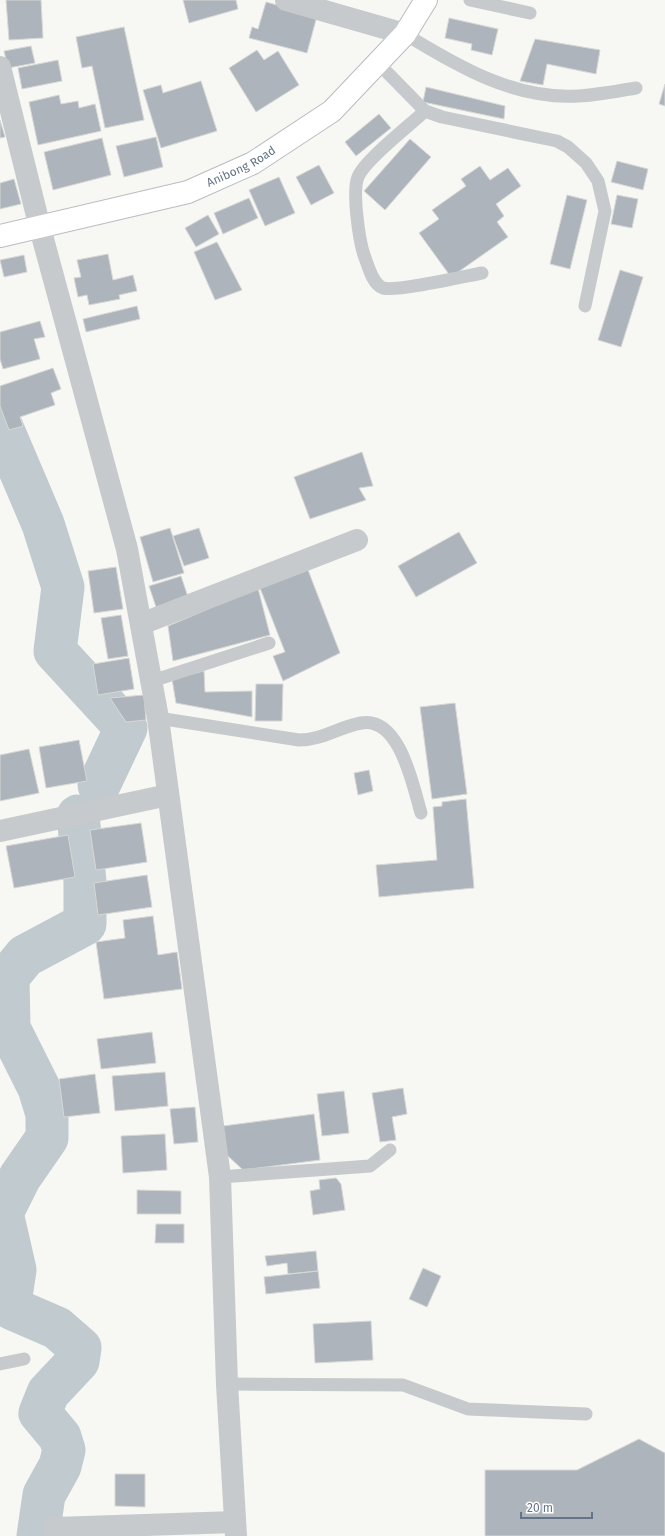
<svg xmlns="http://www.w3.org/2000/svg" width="665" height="1536" viewBox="0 0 665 1536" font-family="'Fira Sans',sans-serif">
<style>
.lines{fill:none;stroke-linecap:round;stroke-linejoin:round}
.river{stroke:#c0cacf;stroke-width:43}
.building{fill:#adb4bb;stroke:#d8d8d6}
.secondary-casing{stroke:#b8bdc2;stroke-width:24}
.lane{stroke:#c6cacd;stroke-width:13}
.street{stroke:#c6cacd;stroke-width:22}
.secondary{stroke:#fff;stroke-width:22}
.labels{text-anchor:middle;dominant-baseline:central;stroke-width:4;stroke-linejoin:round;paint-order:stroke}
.street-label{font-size:12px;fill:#647486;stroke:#fff}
</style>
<rect width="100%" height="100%" fill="#f7f7f3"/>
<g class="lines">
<g class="river">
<polyline points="0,423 43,524 63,587 55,651 126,728 99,785"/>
<polyline points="38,1536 44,1495 60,1466 64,1450 60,1437 40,1413 48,1393 78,1361 80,1348 57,1328 13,1309 11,1296 15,1270 2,1213 20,1177 47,1138 47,1114 39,1088 9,1028 8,977 25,956 85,924 85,881 78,816"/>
</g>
</g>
<g class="building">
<polygon points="6,0 41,0 43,38 9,40"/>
<polygon points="183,0 236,0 238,9 189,23"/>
<polygon points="266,2 317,16 307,53 249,38 252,27 258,29"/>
<polygon points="449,18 498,29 492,55 471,50 472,44 445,38"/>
<polygon points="124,27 144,120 105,128 92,66 82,68 76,37"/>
<polygon points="535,39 600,50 596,74 547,64 543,85 520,81"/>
<polygon points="31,46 35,63 8,68 4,51"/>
<polygon points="257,50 264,60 278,51 299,85 256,112 229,68"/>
<polygon points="58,60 62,81 22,89 18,68"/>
<polygon points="201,81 217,131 161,148 143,90 161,85 163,93"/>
<polygon points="665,84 665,106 659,104"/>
<polygon points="426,87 505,106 504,119 423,102"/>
<polygon points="59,95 61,104 78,101 79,108 95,104 101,131 38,145 29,102"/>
<polygon points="379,114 391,128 356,156 345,142"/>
<polygon points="0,120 5,137 0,138"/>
<polygon points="156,137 163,167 124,177 116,146"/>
<polygon points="102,138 111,175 53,190 44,152"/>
<polygon points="410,139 431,157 385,210 364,191"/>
<polygon points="617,161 648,169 643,190 611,182"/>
<polygon points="319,165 334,193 311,205 296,177"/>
<polygon points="480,166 490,180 508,168 521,186 496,204 504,216 497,222 508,237 451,277 419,233 439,219 432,210 466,186 461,179"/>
<polygon points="279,177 295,213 265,226 249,190"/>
<polygon points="14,179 21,204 0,209 0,183"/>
<polygon points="567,195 587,200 570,269 550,264"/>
<polygon points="617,195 638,199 632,228 611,224"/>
<polygon points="249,198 258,218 223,234 214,213"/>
<polygon points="208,215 219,234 196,247 185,228"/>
<polygon points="217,242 242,290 215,300 194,252"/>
<polygon points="108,254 113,280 133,275 137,291 119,295 120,299 89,305 87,295 78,297 74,278 81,277 77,260"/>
<polygon points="24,255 27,272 4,277 0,260"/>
<polygon points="620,270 643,277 621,347 598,340"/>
<polygon points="137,306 140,319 86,332 83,319"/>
<polygon points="40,321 45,337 34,339 40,359 3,369 0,359 0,332"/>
<polygon points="53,368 61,389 51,393 55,405 20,417 23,426 9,430 0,406 0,386"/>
<polygon points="362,452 373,486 359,488 366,500 310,519 294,477"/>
<polygon points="170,528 184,573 153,582 140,537"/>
<polygon points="199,528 209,558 184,566 173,536"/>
<polygon points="459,532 477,563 416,597 398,566"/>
<polygon points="116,567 123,609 94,613 88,571"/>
<polygon points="308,570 340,653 283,681 273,656 285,652 260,588"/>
<polygon points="181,576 188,597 156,607 149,586"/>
<polygon points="258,588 270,635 173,661 168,626"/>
<polygon points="121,615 128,656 108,659 101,618"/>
<polygon points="129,658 134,689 98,695 93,664"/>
<polygon points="204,671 205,692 252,691 252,717 176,703 172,679"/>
<polygon points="256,684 283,684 282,721 255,721"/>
<polygon points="144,695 146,720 126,722 110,698"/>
<polygon points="455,703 467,794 432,799 420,707"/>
<polygon points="79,740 87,781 46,788 39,747"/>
<polygon points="29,749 39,793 0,801 0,755"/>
<polygon points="369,770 373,791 358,795 354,773"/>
<polygon points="466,799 474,888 379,897 376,865 437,860 433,807 442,806 442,802"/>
<polygon points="141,823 147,862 96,870 90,830"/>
<polygon points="68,835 75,877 14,888 6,846"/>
<polygon points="147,875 152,907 98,915 94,883"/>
<polygon points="153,916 158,955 177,952 182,989 104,999 96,942 125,938 123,920"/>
<polygon points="152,1032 156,1063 101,1069 97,1039"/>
<polygon points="165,1072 168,1106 115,1111 112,1076"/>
<polygon points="95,1074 100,1113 64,1117 59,1079"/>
<polygon points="403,1088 407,1114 392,1117 396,1140 380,1142 372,1093"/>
<polygon points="344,1091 349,1133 322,1136 317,1094"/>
<polygon points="195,1107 198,1142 174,1144 170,1109"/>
<polygon points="314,1114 320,1160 243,1170 227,1155 223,1126"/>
<polygon points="165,1134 167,1170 123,1173 121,1136"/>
<polygon points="336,1178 341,1184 345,1210 313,1215 310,1191 320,1189 319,1180"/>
<polygon points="137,1190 181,1191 181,1214 137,1214"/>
<polygon points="156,1224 184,1224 184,1243 155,1243"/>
<polygon points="316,1251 318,1271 288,1274 287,1263 267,1266 265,1256"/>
<polygon points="423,1268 441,1276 427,1307 409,1299"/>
<polygon points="318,1271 320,1288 266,1294 264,1277"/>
<polygon points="371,1321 373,1360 315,1363 313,1324"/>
<polygon points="639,1439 665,1453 665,1536 485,1536 485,1470 577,1470"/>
<polygon points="115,1474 145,1474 145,1507 115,1506"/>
</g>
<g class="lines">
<defs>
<g id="secondary">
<path id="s1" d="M 0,236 L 188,192 L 253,163 L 332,111 L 405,34 L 426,0"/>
</g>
</defs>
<use href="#secondary" class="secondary-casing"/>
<g class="lane">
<polyline points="470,0 530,13"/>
<path d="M 405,34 C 457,66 515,100 578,96 C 598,95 617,91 636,88"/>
<polyline points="378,63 425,111 442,117 557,141 568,147 586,163 598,181 605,211 585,306"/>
<path d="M 425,111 C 409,126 365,160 358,177 C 352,191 359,240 364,255 C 368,265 372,284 383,288 C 395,292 466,276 482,273"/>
<polyline points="152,681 269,643"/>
<path d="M 158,718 L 299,740 C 322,740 339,727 361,723 C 400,716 413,786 421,813"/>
<polyline points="220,1177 370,1166 390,1150"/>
<polyline points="0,1364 24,1359"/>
<polyline points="227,1384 403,1385 468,1409 586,1414"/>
</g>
<g class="street">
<polyline points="286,0 405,34"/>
<polyline points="0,67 40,228 127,549 158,718 220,1177 227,1384 236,1536"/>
<polyline points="141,624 357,540"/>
<polyline points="0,831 168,795"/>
<polyline points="55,1528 235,1522"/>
</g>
<use href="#secondary" class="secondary"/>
</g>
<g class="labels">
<g class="street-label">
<text stroke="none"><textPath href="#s1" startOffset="252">Anibong Road</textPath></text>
</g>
</g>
<path d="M521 1512v6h71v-6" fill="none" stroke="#647486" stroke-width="2"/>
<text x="527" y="1512" font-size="12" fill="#647486" stroke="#ffffff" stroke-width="3" paint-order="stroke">20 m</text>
</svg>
